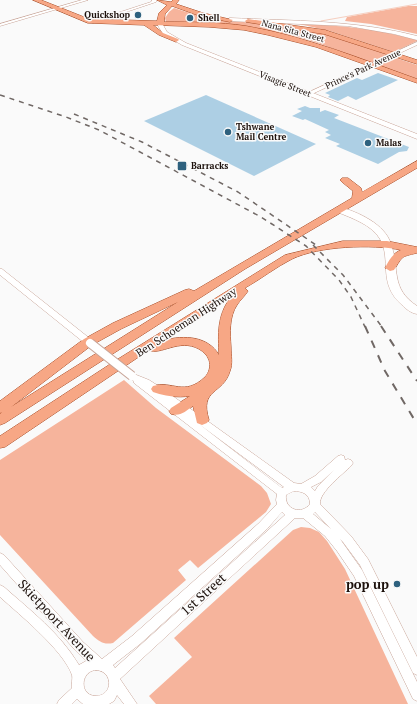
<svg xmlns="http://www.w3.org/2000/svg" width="417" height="704" viewBox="0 0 417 704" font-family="'PT Serif',serif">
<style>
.green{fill:#f6b49c}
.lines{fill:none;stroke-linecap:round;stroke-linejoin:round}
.stream{stroke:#f6cfc0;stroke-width:1}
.building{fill:#adcfe4}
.street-casing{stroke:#c8a497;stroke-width:1}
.secondary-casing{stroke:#c8a497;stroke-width:1}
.primary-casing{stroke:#a74c26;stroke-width:1}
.street{fill:#fff;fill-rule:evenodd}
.secondary{fill:#fff;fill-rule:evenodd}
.primary{fill:#f7a785;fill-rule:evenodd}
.rail-far1{stroke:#706865;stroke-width:1.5;stroke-dasharray:5 5;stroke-linecap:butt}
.rail{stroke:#706865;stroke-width:2;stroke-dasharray:8 8;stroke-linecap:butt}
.street-bridge-casing{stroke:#c8a497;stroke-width:10;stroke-linecap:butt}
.street-bridge{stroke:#fff;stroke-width:8}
.poi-dot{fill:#2e617e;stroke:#fafafa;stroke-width:1.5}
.labels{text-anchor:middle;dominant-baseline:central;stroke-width:3;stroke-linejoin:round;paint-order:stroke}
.far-poi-label{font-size:9px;font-weight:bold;fill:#1c100b;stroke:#fafafa;text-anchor:start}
.far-street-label{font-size:9px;fill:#1c100b;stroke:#fafafa}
.street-label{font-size:11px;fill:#1c100b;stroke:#fafafa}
.near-poi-label{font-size:13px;font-weight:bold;fill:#1c100b;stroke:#fafafa;text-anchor:end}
.near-street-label{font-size:13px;fill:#1c100b;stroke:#fafafa}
</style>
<rect width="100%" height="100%" fill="#fafafa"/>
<g class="green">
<polygon points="408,6 417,6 417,34 371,24 345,21 347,17"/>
<path d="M 174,8 C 213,22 253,22 294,27 C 327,32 357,44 388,55 L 371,63 C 345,54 320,42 293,36 C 251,25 209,23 166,22 L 165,18 L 169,12 Z"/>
<path d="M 299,24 C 339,25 378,29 417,40 L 417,41 L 394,52 L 330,31 Z"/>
<polygon points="393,57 417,65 417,79 377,65"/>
<path d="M 124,380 L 156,408 L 261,486 L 267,493 L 271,504 L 266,512 L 198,568 L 190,560 L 178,570 L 186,580 L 113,643 C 104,645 100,642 93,636 L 0,535 L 0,460 Z"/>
<polygon points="301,527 310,528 319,532 327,541 345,569 408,704 156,704 149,696 192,657 174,638 293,530"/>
</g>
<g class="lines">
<g class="stream">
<polyline points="321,21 417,4"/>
<polyline points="274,30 287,27"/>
</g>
</g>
<g class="building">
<polygon points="378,73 398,80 356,100 348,96 338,101 328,97 330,95 325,93 357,78 362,80"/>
<polygon points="206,95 316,144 254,176 144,121"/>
<polygon points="305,106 310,108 320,108 320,112 325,110 339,115 334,118 409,147 407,151 399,152 378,164 336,146 340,144 325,138 331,135 325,132 329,130 305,119 303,120 292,116 302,111 297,109"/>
</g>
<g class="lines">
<defs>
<g id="street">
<polygon points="82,0 88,0 0,26 0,24"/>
<polygon points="152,0 156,0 156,2 93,23 90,22 151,2"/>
<polygon points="417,42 417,45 310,95 305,94"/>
<polygon points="0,269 2,269 93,341 94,343 93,345 87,345 0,275"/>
<path d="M 134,374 L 149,380 L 160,387 L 294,483 L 301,484 L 315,476 L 338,456 L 341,455 L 344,456 L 345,460 L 348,459 L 351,460 L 353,463 L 351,466 C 343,474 319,492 320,504 L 351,536 L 368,559 L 417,657 L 417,675 L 413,673 L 360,565 L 343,542 L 340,539 L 362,570 L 417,682 L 417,701 L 413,699 L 354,576 L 337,551 L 325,536 L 303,518 L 295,518 L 120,679 L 137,704 L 124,704 L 117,695 L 114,701 L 109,704 L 83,704 L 77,699 L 72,704 L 57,704 L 59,700 L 72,688 C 71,684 73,679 72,675 C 63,650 20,615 0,597 L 0,585 L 4,587 C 31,611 60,633 79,665 L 86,661 L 75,650 L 0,565 L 0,553 L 4,555 L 83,642 L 102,659 L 132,636 L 259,523 L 277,504 L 276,500 L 277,494 L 134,383 L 133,380 L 130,377 ZM 199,424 L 284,487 L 282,488 ZM 334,470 L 318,486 L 315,491 L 311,487 L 321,482 ZM 294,491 C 302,491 310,494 310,504 C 302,515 284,510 286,495 ZM 282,512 L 285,515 L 115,668 L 113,665 L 140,644 L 267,529 ZM 315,512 L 331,529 L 313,514 ZM 96,670 C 114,671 113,696 96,696 C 79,696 80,671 96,670 Z"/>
</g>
<g id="secondary">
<path d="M 230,18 C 293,21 355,20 417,36 L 417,40 L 394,34 L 348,26 L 228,21 L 227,20 Z"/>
<polygon points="158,23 162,23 167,32 186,43 417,134 417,139 182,45 163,34 157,24"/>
<path d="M 340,207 C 358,212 385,224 391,244 C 400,270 390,288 417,306 L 417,314 C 411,313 406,309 402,305 C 377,283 392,260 380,239 C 372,225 352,218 337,212 L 336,210 L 337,208 Z"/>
</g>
<g id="primary">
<path d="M 33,0 L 41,0 L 89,19 L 157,21 L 159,13 L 167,5 L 157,0 L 171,2 L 173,0 L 179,0 L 176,4 L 203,13 L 233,20 L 230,22 L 200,16 L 172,6 L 165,14 L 164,22 C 191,22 219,22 246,26 C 305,36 361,59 417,79 L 417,83 L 316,47 L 268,35 L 244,30 L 209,27 L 153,25 L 163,33 L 178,39 L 179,40 L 176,42 L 159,35 L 144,25 L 88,23 Z"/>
<polygon points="248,19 325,30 417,60 417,64 324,34 246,22 245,21"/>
<path d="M 417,161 L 417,168 L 245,269 L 5,423 L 0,425 L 0,414 L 2,412 L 0,413 L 0,401 L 84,339 L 113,323 L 185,290 L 189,289 L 194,291 L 352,198 L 353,191 L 342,182 L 340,180 L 342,178 L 348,178 L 361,188 L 362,192 ZM 178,302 L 11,407 L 92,345 L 121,329 Z"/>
<path d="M 343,241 L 387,241 L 417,247 L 417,253 C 400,257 403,256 394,270 L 390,271 L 385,268 C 389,260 393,253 401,250 C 372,244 319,246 292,259 C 276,267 261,279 245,288 L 248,291 C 245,296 240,300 237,305 C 229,317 230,333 231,347 C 231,355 233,364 230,371 C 223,395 199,388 209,420 L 207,423 L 202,425 L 197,423 L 193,406 C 186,411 180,417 171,414 L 169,411 L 171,408 L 190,396 C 178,398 164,396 153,392 L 151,389 L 153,386 C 172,380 184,397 205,377 C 209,373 211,366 209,360 C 207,355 204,352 199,349 C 179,338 160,356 149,350 L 5,447 L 0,448 L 0,436 L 118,359 L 285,255 ZM 230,298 C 217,316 218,334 219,355 C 208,336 184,335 165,340 Z"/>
</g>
</defs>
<use href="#street" class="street-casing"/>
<use href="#secondary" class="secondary-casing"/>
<use href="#primary" class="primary-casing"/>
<use href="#street" class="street"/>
<use href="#secondary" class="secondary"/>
<use href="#primary" class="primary"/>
<g class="rail-far1">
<polyline points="0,95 66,117 99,130 261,217 306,246 339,280 351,297 365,327"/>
<polyline points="74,114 142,142 238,192 319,247"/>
<polyline points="313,245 343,275 382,327"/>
</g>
<g class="rail">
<polyline points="365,326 385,371 417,424"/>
<polyline points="381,326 417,381"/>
</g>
<defs>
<polyline id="street-bridge" points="90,343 132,376"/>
</defs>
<use href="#street-bridge" class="street-bridge-casing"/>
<use href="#street-bridge" class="street-bridge"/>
</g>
<g class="poi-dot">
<circle cx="138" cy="15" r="4"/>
<circle cx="190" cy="18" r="4"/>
<circle cx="228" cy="132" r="4"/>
<circle cx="368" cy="143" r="4"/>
<rect x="177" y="161" width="10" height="10" rx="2"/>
<circle cx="397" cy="584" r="4"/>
</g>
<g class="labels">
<g class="far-poi-label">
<text x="130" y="15" text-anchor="end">Quickshop</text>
<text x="198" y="18">Shell</text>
<text x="236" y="127">Tshwane<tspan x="236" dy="10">Mail Centre</tspan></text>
<text x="376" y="143">Malas</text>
<text x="191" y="166">Barracks</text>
</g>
<g class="far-street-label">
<text transform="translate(293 31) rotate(15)">Nana Sita Street</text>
<text transform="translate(363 69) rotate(-25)">Prince's Park Avenue</text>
<text transform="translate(285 84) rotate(22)">Visagie Street</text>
</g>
<g class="street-label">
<text transform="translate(186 322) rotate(-33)">Ben Schoeman Highway</text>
</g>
<g class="near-poi-label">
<text x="389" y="584">pop up</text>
</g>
<g class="near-street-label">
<text transform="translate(203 594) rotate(-42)">1st Street</text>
<text transform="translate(57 620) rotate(47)">Skietpoort Avenue</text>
</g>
</g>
</svg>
